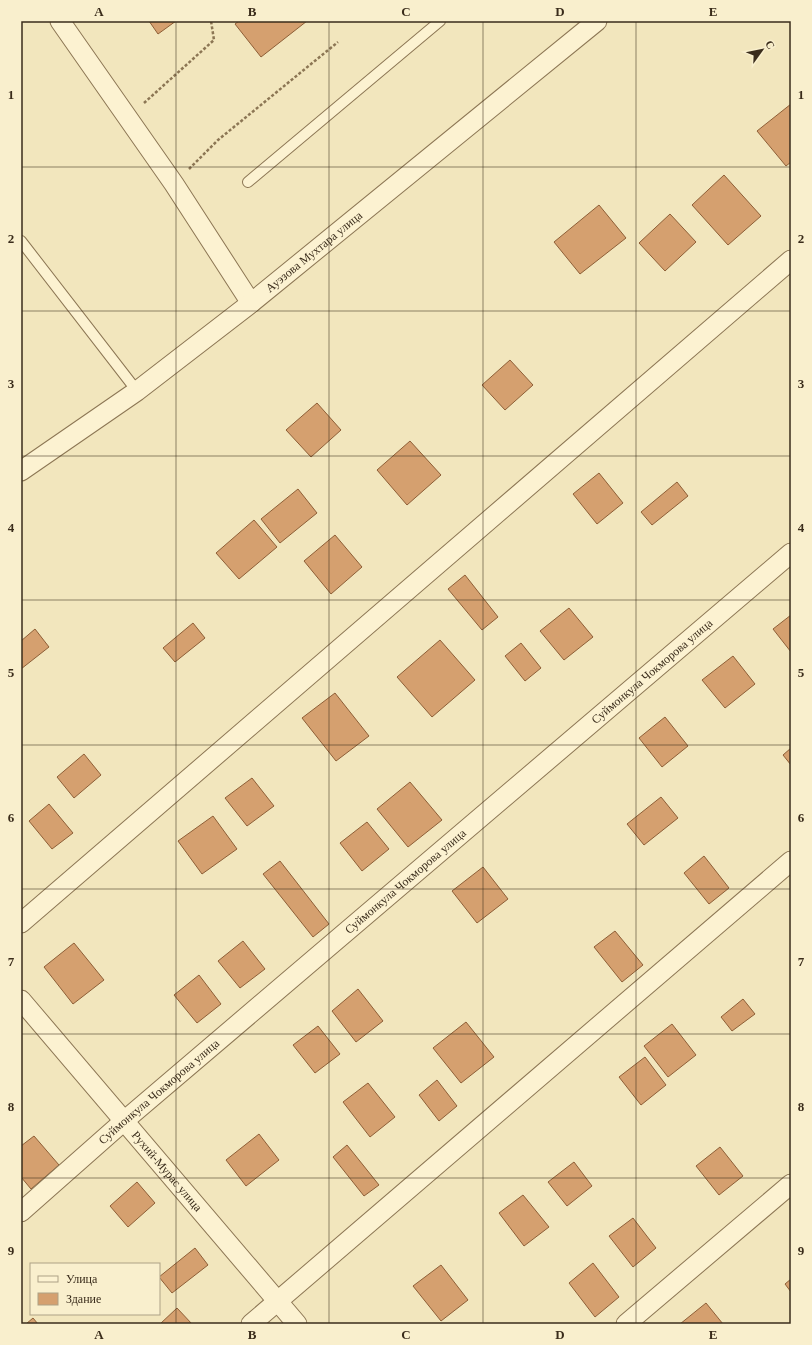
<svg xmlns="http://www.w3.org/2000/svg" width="812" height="1345" viewBox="0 0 812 1345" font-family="Georgia,serif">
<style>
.building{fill:#d5a06f;stroke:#8e5f37}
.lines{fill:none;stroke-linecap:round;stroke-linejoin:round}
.service-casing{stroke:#8c7654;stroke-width:12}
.minor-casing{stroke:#8c7654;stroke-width:21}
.path{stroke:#8c7654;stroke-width:2.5;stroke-dasharray:3 2;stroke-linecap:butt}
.service{stroke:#fcf2d1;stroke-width:10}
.minor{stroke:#fcf2d1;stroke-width:19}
.grid{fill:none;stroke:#3a2c1b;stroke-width:1;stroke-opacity:0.55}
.labels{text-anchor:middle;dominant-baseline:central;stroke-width:3.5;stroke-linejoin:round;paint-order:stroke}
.street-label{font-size:12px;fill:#3a2c1b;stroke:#f9efcd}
.neatline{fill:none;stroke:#3a2c1b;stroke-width:1.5}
.grid-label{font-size:13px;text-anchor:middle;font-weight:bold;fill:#3a2c1b}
</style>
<rect width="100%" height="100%" fill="#f2e6bd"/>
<g class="building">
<polygon points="149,21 176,21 158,34"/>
<polygon points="239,21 307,21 261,57 235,24"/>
<polygon points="791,104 791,162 786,166 757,131"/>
<polygon points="724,175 761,216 728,245 692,205"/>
<polygon points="599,205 626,238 580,274 554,242"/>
<polygon points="670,214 696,242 665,271 639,243"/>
<polygon points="510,360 533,385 505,410 482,385"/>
<polygon points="317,403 341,430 311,457 286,430"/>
<polygon points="410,441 441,475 407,505 377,470"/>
<polygon points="599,473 623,503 597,524 573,494"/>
<polygon points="677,482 688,496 652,525 641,512"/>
<polygon points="298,489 317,513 280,543 261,519"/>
<polygon points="254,520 277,547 239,579 216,553"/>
<polygon points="335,535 362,567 331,594 304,561"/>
<polygon points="465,575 498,617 482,630 448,589"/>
<polygon points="569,608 593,637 564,660 540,631"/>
<polygon points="791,615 791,652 773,629"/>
<polygon points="193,623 205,638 175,662 163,648"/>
<polygon points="35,629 49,647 21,669 21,641"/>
<polygon points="440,640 475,680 432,717 397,677"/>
<polygon points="521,643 541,668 525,681 505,656"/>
<polygon points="733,656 755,684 725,708 702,680"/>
<polygon points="335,693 369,736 336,761 302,718"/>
<polygon points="665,717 688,746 662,767 639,738"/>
<polygon points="791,748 791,765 783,755"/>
<polygon points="84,754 101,775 74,798 57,777"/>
<polygon points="252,778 274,806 247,826 225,798"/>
<polygon points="410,782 442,820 408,847 377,809"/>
<polygon points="661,797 678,818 644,845 627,824"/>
<polygon points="49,804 73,833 52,849 29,821"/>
<polygon points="213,816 237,849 202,874 178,841"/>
<polygon points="367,822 389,849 362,871 340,843"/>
<polygon points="704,856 729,888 709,904 684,873"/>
<polygon points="280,861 329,924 313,937 263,874"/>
<polygon points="483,867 508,899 477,923 452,891"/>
<polygon points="615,931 643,965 622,982 594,947"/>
<polygon points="243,941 265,969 240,988 218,961"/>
<polygon points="74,943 104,980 73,1004 44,967"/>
<polygon points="199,975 221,1004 197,1023 174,995"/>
<polygon points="358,989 383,1021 356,1042 332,1011"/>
<polygon points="743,999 755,1014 732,1031 721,1017"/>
<polygon points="466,1022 494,1057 461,1083 433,1048"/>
<polygon points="672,1024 696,1055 668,1077 644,1046"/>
<polygon points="318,1026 340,1054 315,1073 293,1045"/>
<polygon points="645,1057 666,1085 641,1105 619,1077"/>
<polygon points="437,1080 457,1106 439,1121 419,1095"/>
<polygon points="368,1083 395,1117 370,1137 343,1102"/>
<polygon points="259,1134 279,1160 246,1186 226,1160"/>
<polygon points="34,1136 59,1165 31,1189 21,1177 21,1146"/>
<polygon points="347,1145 379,1185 364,1196 333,1157"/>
<polygon points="720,1147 743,1176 719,1195 696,1166"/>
<polygon points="574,1162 592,1186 567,1206 548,1182"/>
<polygon points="137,1182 155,1203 128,1227 110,1206"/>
<polygon points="523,1195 549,1227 524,1246 499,1213"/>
<polygon points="633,1218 656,1248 633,1267 609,1236"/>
<polygon points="195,1248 208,1265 172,1293 159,1277"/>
<polygon points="593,1263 619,1297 595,1317 569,1283"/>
<polygon points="441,1265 468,1300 441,1321 413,1286"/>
<polygon points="791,1279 791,1292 785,1284"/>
<polygon points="706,1303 723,1324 680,1324"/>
<polygon points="177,1308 192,1324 160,1324"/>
<polygon points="33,1318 38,1324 26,1324"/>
</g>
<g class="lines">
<defs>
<g id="service">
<polyline points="248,182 440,21"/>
<polyline points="21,241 137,391"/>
</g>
<g id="minor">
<polyline points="60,21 174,184 251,303"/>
<path id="s1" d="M 21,471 L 137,391 L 251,303 L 597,21"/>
<polyline points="21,923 791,260"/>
<path id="s2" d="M 21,1000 L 297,1324"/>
<path id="s3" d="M 21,1212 L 124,1121 L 791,553"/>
<polyline points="251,1324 791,861"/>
<polyline points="626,1324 791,1184"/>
</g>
</defs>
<use href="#service" class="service-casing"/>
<use href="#minor" class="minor-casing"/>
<g class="path">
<polyline points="144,103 214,40 211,21"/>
<polyline points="189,169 218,140 338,42"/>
</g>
<use href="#service" class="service"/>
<use href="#minor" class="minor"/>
</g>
<path class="grid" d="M 176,21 L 176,1324M 329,21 L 329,1324M 483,21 L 483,1324M 636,21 L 636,1324M 21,167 L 791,167M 21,311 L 791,311M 21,456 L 791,456M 21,600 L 791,600M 21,745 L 791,745M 21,889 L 791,889M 21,1034 L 791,1034M 21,1178 L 791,1178"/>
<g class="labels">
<g class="street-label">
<text stroke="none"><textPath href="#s1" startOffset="366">Ауэзова Мухтара улица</textPath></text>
<text stroke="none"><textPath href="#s3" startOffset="831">Суймонкула Чокморова улица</textPath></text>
<text stroke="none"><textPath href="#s3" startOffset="507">Суймонкула Чокморова улица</textPath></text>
<text stroke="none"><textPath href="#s3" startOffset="183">Суймонкула Чокморова улица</textPath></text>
<text stroke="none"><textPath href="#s2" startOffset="225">Рухий-Мурас улица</textPath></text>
</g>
</g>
<rect width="812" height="1345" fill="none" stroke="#f9efcd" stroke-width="44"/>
<rect x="30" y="1263" width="130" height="52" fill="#f9efcd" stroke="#ada186"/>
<rect x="38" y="1276" width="20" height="6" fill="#fcf2d1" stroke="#ada186"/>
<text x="66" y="1283" font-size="12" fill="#3a2c1b">Улица</text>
<rect x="38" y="1293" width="20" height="12" fill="#d5a06f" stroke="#ada186"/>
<text x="66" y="1303" font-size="12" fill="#3a2c1b">Здание</text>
<g transform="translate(762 50) rotate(57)" stroke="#f9efcd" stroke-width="3" paint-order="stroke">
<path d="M0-3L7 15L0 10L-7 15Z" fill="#3a2c1b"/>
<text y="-6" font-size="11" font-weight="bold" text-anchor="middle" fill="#3a2c1b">С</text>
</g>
<rect x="22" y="22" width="768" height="1301" class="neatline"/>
<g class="grid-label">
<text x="99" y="16">A</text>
<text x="252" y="16">B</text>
<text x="406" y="16">C</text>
<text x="560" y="16">D</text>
<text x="713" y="16">E</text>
<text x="11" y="99">1</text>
<text x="801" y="99">1</text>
<text x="11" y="243">2</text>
<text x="801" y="243">2</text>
<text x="11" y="388">3</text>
<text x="801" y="388">3</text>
<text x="11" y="532">4</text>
<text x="801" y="532">4</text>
<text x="11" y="677">5</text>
<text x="801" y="677">5</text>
<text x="11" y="822">6</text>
<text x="801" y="822">6</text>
<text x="11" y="966">7</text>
<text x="801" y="966">7</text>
<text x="11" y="1111">8</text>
<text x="801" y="1111">8</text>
<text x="11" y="1255">9</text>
<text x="801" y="1255">9</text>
<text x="99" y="1339">A</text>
<text x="252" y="1339">B</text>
<text x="406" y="1339">C</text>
<text x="560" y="1339">D</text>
<text x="713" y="1339">E</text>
</g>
</svg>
